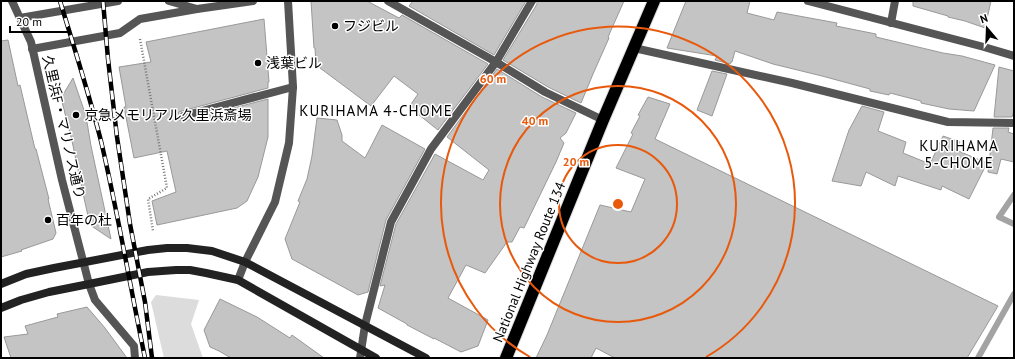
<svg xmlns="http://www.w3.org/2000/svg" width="1015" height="359" viewBox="0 0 1015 359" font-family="'PT Sans','Noto Sans JP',sans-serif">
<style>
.green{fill:#dcdcdc}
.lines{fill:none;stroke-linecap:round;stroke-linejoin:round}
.stream{stroke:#a3a3a3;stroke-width:6}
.building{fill:#c4c4c4;stroke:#999}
.highway-casing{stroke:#dbdbdb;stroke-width:14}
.path{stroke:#777;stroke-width:2.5;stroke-dasharray:1 2;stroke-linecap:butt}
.lane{stroke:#555;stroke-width:8}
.street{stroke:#555;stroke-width:8}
.secondary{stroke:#222;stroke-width:8}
.highway{stroke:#000;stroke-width:12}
.rail-casing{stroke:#000;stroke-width:4.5}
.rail{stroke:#fff;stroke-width:3;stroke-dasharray:9;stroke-linecap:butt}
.ring{fill:none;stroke:#e8590c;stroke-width:2}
.poi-dot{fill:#000;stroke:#fff;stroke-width:1.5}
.labels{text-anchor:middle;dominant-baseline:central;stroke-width:3;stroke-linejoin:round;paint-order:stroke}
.poi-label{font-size:14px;fill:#000;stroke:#fff;text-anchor:start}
.street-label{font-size:14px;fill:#000;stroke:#fff}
.neighbourhood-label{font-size:15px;letter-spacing:1px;fill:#000;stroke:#fff}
.centre{fill:#e8590c;stroke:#fff;stroke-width:2}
.ring-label{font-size:12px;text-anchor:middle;font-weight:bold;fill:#e8590c;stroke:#fff;stroke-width:3;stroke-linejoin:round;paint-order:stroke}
</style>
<rect width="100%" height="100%" fill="#fff"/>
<polygon class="green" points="156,295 199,300 191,324 203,358 164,358 151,302"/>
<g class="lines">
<g class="stream">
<polyline points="1014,195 999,217 1014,224"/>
<polyline points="978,358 1014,294"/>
</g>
</g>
<g class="building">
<polygon points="311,1 367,1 399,18 402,15 488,64 438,130 409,107 418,94 394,76 371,106 316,65 315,48 314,48"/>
<polygon points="413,1 526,1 494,55 409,6"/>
<polygon points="537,1 624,1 608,37 609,38 593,74 581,103 548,87 503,60 537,4"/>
<polygon points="686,1 750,1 747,13 774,20 777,12 837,23 836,26 876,34 876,37 943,53 962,56 995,65 974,111 949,109 921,103 921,101 890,93 889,95 870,91 870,89 822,76 773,64 735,51 732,62 731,62 730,64 715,60 717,56 667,48"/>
<polygon points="913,1 991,1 985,28 965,21 948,17 948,16 913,6"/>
<polygon points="264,19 269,82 268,82 268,88 182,111 179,112 178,115 178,118 179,120 184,121 268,99 268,137 258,177 247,201 237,208 157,225 152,201 176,192 167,151 134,158 124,107 126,107 119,67 151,62 146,42"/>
<polygon points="8,40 18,86 20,85 35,149 36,149 49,199 48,199 56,233 53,239 21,250 22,251 1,257 1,41"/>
<polygon points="999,67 1014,71 1014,111 1012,117 994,117"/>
<polygon points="497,69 542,97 576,113 566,133 560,138 564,143 556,162 524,228 520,227 512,242 507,242 485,273 466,265 448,298 488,320 478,346 461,352 434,338 434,339 407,325 407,324 378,308 385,285 380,286 396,224 435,154 483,180 489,170 447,137"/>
<polygon points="712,71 727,74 712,116 697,110"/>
<polygon points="73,78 86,116 91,146 111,239 90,225 84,198 72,141 61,98"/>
<polygon points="648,97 670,104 655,139 998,306 967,358 615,358 596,348 591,358 536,358 547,335 600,205 631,212 645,179 616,168 633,134 631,133 640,116 638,115"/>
<polygon points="862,106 884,112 878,131 906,142 903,153 930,164 943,136 960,142 956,150 987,163 969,199 942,186 941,190 898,176 895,186 866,172 861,186 832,181 849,130"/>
<polygon points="317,118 337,120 342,135 342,141 365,158 382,125 425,149 386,220 368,292 358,295 292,259 285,239 300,202 298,201 307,179 312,156"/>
<polygon points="993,128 1009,128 1008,132 1014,134 1014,162 1001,159 997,174 988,172"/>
<polygon points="220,299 257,317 290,338 292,335 324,358 231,358 219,351 210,347 204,330"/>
<polygon points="87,307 105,328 127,358 11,358 4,337 28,334 25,326 58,317 57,314"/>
</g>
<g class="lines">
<defs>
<polyline id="highway" points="506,358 603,120 654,1"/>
</defs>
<use href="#highway" class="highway-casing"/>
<polyline class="path" points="140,39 167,188 148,199 153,231"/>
<polyline class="lane" points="32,49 120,33 140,19 197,9"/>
<g class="street">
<polyline points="12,1 31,42 62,180 89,284 95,300 134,346 135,358"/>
<polyline points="169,1 197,9 253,1"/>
<polyline points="388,1 496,62 545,92 603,120"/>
<polyline points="808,1 984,47 1014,56"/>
<polyline points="20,18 118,1"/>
<polyline points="891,23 895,1"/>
<polyline points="634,48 792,83 948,122 1014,123"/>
<polyline points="183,116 293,87"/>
<polyline points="238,280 245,262 275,202 289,143 293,87 288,1"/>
<polyline points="360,358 365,325 391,222 431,149 496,62 532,1"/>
</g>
<g class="secondary">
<polyline points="1,284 26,274 54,268 148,250 167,248 187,248 212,251 245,262 426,358"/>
<polyline points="1,308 21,300 49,292 89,284 148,272 176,270 190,270 206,273 238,280 376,358"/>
</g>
<use href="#highway" class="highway"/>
<defs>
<g id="rail">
<path d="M 60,1 C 74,47 89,94 101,141 C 118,213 130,286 145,358"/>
<polyline points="103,1 108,59 117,137 130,224 145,302 152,358"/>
</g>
</defs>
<use href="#rail" class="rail-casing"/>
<use href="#rail" class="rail"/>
</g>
<g class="ring">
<circle cx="618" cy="204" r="59"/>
<circle cx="618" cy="204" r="118"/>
<path d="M530 357A177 177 0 1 1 706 357"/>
</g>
<g class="poi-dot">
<circle cx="335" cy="26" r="4"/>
<circle cx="258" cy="63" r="4"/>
<circle cx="76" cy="115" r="4"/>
<circle cx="48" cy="220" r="4"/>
</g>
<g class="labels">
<g class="poi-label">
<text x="343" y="26">フジビル</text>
<text x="266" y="63">浅葉ビル</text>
<text x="84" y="115">京急メモリアル久里浜斎場</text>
<text x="56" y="220">百年の杜</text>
</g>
<g class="street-label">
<text transform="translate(64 127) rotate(77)">久里浜F・マリノス通り</text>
<text transform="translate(529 262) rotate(-68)">National Highway Route 134</text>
</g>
<g class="neighbourhood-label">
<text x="376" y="110">KURIHAMA 4-CHOME</text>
<text x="959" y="145">KURIHAMA<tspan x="959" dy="17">5-CHOME</tspan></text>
</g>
</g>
<circle cx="618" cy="204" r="6" class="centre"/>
<g class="ring-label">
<text x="493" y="83">60 m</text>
<text x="535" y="125">40 m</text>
<text x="576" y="166">20 m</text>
</g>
<rect width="1015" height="359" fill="none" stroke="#000000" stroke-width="4"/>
<g transform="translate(987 28) rotate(341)" stroke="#ffffff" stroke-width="3" paint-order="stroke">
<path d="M0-3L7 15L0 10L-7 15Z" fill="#000000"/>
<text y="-6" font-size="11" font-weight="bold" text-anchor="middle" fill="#000000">N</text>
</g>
<path d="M10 26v6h59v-6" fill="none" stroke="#000000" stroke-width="2"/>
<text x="16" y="26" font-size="12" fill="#000000" stroke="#ffffff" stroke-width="3" paint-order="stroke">20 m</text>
</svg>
